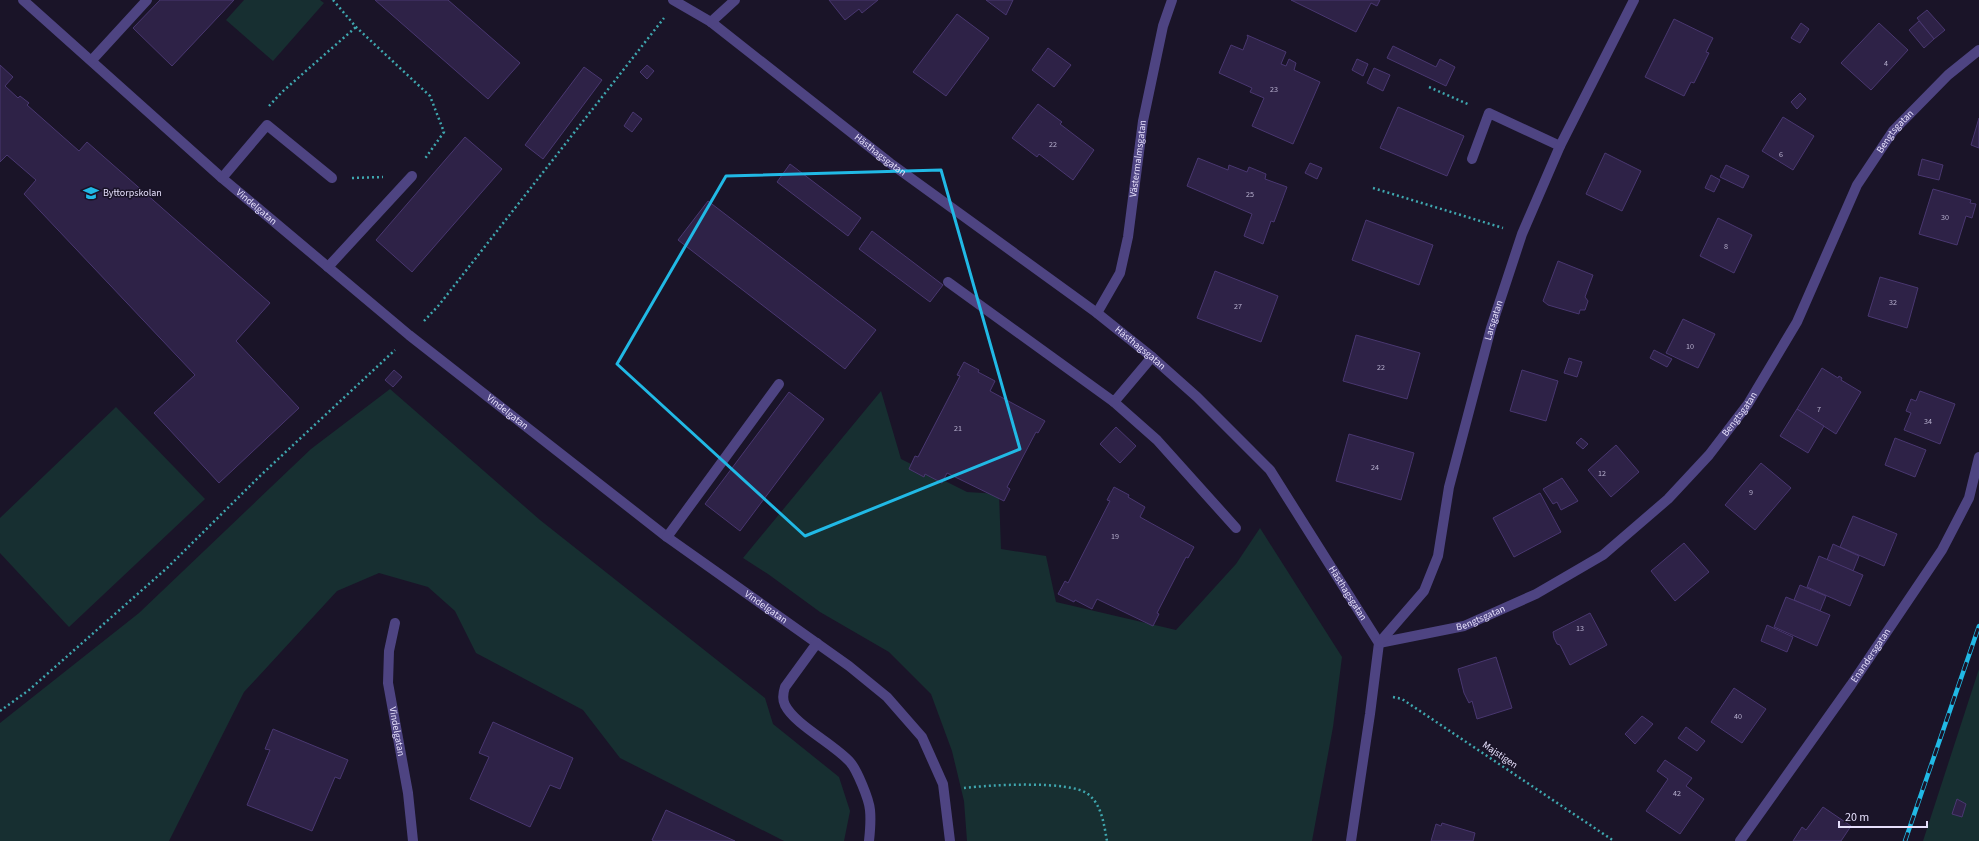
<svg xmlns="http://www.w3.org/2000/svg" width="1979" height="841" viewBox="0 0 1979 841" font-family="'Source Sans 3',sans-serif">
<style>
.green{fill:#172f31}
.building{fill:#2e2247;stroke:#493770}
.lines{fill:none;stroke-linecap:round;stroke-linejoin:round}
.path{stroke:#3fa7af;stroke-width:2.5;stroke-dasharray:2 3;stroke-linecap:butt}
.minor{stroke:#4e4482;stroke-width:10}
.rail-casing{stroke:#21b9e5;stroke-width:4.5}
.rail{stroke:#1a1428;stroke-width:3;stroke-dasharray:9;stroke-linecap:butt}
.marked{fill:none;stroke:#21b9e5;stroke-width:3;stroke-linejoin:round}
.labels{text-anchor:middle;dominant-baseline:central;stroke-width:3;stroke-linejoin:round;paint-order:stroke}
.number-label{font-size:8px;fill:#b7b0ce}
.street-label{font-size:10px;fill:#e5dffb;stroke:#1a1428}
.poi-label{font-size:10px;fill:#e5dffb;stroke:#1a1428;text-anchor:start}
</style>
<rect width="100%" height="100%" fill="#1a1428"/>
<g class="green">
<polygon points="244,0 320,0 324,3 273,61 226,20"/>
<polygon points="390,389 540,520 765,698 773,724 839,777 850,811 844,841 784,841 620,758 583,710 476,653 455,611 428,587 379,573 337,591 244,692 169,841 0,841 0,723 139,613 311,449"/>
<polygon points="881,391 901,459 967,492 999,494 1001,549 1046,556 1056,602 1176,630 1236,564 1260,528 1342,657 1333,727 1312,841 967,841 964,801 952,751 931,694 889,652 820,612 768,574 743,558"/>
<polygon points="116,407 205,499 69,627 0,553 0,518"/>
<polygon points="1979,669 1979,841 1923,841"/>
</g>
<g class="building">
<polygon points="160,0 234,0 172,66 133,28"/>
<polygon points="375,0 448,0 520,63 488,99"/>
<polygon points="829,0 878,0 862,13 859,9 845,20"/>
<polygon points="986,0 1013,0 1006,15"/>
<polygon points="1291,0 1380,0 1377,6 1371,3 1356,32"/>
<polygon points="1927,10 1945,30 1934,39 1917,18"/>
<polygon points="957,14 989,38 946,96 913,72"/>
<polygon points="1674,19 1713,38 1706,52 1709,53 1694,83 1691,82 1684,96 1645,77"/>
<polygon points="1919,21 1934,39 1924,48 1909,30"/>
<polygon points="1801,23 1809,29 1800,43 1791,38"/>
<polygon points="1879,23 1908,50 1871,90 1841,63"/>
<polygon points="1247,35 1286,52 1281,64 1286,66 1289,59 1296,63 1294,70 1320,82 1293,144 1252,126 1264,98 1250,92 1252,88 1219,73 1231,45 1243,50 1248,37"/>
<polygon points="1393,46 1436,67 1440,59 1455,67 1446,86 1387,58"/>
<polygon points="1048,48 1071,65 1054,87 1032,70"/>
<polygon points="1357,59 1368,64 1363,76 1352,70"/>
<polygon points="0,65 13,77 5,86 18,98 20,96 29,103 27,105 79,151 87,142 270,303 236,341 299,408 219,483 154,413 195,375 24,194 36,180 7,155 0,162"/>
<polygon points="647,65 654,71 647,79 640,72"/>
<polygon points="584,67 602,80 543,159 525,145"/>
<polygon points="1374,68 1390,75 1383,91 1367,83"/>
<polygon points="1800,93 1806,99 1797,109 1791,102"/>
<polygon points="1038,104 1062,122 1060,124 1094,150 1073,180 1039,154 1037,157 1012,138"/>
<polygon points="1398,107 1464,136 1447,176 1380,148"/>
<polygon points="633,112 642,119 632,132 624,126"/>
<polygon points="1783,117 1814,136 1793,170 1762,151"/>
<polygon points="1979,118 1979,148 1971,145"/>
<polygon points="465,137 502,169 412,272 376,240"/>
<polygon points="1605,153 1641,171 1622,211 1586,194"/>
<polygon points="1198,158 1228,170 1229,165 1247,172 1249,167 1266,174 1265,179 1287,187 1274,222 1271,221 1263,244 1244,236 1252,214 1187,186"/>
<polygon points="1922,159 1943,165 1939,180 1918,175"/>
<polygon points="1310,163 1322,168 1317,179 1305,173"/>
<polygon points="790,164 861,218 848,236 777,182"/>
<polygon points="1726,165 1749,176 1743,188 1720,177"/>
<polygon points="1711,175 1720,180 1714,192 1705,188"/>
<polygon points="1933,189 1971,200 1970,203 1976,204 1972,218 1966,216 1957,245 1919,234"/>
<polygon points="708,201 876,330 845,369 678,240"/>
<polygon points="1718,218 1752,235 1734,273 1700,256"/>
<polygon points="1366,220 1433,245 1419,285 1352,260"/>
<polygon points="872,231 943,285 930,302 859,249"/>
<polygon points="1558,261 1593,275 1585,297 1588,301 1585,310 1580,310 1579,314 1548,305 1543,301"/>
<polygon points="1215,271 1278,296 1261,342 1197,318"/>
<polygon points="1880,277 1918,288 1907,328 1868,316"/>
<polygon points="1683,319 1715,334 1698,368 1666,353"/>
<polygon points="1356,335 1420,353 1407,399 1343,381"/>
<polygon points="1654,350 1672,359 1667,367 1650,358"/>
<polygon points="1569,358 1582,362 1577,377 1564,373"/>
<polygon points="964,362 979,370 978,372 995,381 990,391 1045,421 1038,433 1036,432 1007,487 1010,489 1004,501 947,473 942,483 925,474 924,477 909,469 915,456 918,457 960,376 957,375"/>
<polygon points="1822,368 1838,378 1839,376 1842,378 1841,380 1861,392 1836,434 1797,409"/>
<polygon points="394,370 402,377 393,387 385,380"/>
<polygon points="1522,370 1558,381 1546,421 1510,411"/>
<polygon points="1920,391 1955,404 1940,444 1904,430 1911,413 1906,411 1911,399 1916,401"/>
<polygon points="789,392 824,419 740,531 705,504"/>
<polygon points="1797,409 1824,426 1808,453 1780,436"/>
<polygon points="1116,427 1136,446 1120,463 1100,444"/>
<polygon points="1349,434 1414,453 1401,500 1336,481"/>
<polygon points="1581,438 1588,444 1583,449 1576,443"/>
<polygon points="1895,438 1926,450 1915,477 1885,465"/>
<polygon points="1616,445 1639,472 1611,497 1588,470"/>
<polygon points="1761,463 1791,488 1755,530 1725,505"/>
<polygon points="1562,478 1578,501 1561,510 1557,502 1553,504 1543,489"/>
<polygon points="1114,487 1129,495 1128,497 1145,507 1140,517 1194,547 1188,558 1186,557 1157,613 1159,614 1153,626 1097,599 1092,609 1075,600 1074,602 1058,594 1065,581 1068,583 1110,501 1107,500"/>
<polygon points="1540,493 1561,532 1514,557 1493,518"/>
<polygon points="1853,516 1897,534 1884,566 1840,547"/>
<polygon points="1684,543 1709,572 1675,601 1651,571"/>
<polygon points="1833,544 1859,556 1853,571 1827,560"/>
<polygon points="1819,556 1863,575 1850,606 1807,587"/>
<polygon points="1800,585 1826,596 1820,611 1794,600"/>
<polygon points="1786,597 1830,615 1817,646 1774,627"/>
<polygon points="1590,613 1607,645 1570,665 1560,645 1557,644 1554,638 1553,632"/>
<polygon points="1767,625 1793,637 1787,652 1761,641"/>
<polygon points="1496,657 1512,708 1477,719 1472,701 1469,703 1464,693 1458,669"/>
<polygon points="1734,688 1766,709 1742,743 1711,722"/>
<polygon points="1642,716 1653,724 1635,744 1625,734"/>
<polygon points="493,722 573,758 560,789 550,785 530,827 470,799 489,757 479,753"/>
<polygon points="1686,727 1705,741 1697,751 1678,738"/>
<polygon points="273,729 348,760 340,779 335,777 312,831 247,805 270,750 265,749"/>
<polygon points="1665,760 1692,778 1686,786 1704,799 1680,834 1646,811 1668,779 1657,771"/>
<polygon points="1957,799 1966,804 1962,817 1952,814"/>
<polygon points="1823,807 1851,826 1841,841 1793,841 1802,827 1806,830"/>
<polygon points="666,810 735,841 654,841 652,840"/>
<polygon points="1442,823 1475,833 1473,841 1431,841 1436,824 1441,826"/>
</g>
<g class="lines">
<g class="path">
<polyline points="333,0 356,27 430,96 444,132 424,160"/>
<polyline points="1429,87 1470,105"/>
<polyline points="269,106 282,92 356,27"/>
<polyline points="352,178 383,177"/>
<polyline points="1373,188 1503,228"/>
<polyline points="424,321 439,305 664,18"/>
<polyline points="1393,697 1402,699 1614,841"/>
<polyline points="0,711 29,690 167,568 261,475 395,350"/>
<path d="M 964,788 C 989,785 1070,780 1088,794 C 1102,805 1104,825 1107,841"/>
</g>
<g class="minor">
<path id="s1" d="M 23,0 L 222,178 L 409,335 L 667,537 L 849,666 L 887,697 L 922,737 L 943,784 L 950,841"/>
<path id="s2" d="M 673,0 L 711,22 L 890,163 L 1097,313 L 1152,357 L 1197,397 L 1270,470 L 1379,643 L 1370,714 L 1351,841"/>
<polyline points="711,22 735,0"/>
<polyline points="92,60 147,0"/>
<polyline points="1472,159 1489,113 1560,146"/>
<polyline points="222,178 267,125 332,178"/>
<polyline points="328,267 412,176"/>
<polyline points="948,282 1114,402 1152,357"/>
<path id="s3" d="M 1097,313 L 1120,273 L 1128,237 L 1143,121 L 1163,26 L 1172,0"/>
<polyline points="1114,402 1157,440 1236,528"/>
<polyline points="667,537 779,384"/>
<path id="s4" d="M 395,623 L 389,651 L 388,683 L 408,793 L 413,841"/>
<path d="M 817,643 L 785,687 C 783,693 782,699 785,705 C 795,725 834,744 850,762 C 857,770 869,799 870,810 C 871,820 870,832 869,841"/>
<path id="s5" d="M 1379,643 L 1464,626 L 1536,594 L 1603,555 L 1668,499 L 1709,455 L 1748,404 L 1797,322 L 1857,185 L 1893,131 L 1948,75 L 1979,50"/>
<path id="s6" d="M 1379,643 L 1424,591 L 1438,556 L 1449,487 L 1491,328 L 1522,234 L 1560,146 L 1634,0"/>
<path id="s7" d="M 1740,841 L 1851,685 L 1942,550 L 1969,498 L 1979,457"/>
</g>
<defs>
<polyline id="rail" points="1905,841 1979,626"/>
</defs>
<use href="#rail" class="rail-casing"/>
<use href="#rail" class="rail"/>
</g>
<path class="marked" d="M 941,170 L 1020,449 L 805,536 L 617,364 L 726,176 Z"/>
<defs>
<symbol id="school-bare" viewBox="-9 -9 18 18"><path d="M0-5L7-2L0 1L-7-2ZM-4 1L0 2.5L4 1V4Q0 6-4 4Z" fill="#21b9e5" stroke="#1a1428" stroke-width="2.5" paint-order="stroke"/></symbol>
</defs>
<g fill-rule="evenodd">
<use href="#school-bare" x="80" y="182" width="22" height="22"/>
</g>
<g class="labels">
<g class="number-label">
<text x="1886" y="63">4</text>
<text x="1274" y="89">23</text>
<text x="1053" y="144">22</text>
<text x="1781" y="154">6</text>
<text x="1250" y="194">25</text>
<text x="1945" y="217">30</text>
<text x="1726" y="246">8</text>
<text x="1893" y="302">32</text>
<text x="1238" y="306">27</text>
<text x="1690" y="346">10</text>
<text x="1381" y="367">22</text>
<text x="1819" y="409">7</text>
<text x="1928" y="421">34</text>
<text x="958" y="428">21</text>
<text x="1375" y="467">24</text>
<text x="1602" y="473">12</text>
<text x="1751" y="492">9</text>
<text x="1115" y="536">19</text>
<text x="1580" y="628">13</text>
<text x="1738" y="716">40</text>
<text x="1677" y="793">42</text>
</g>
<g class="street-label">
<text stroke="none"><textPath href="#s5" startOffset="764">Bengtsgatan</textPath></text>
<text stroke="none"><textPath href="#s2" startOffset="259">Hästhagsgatan</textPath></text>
<text stroke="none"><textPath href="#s3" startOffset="162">Västermalmsgatan</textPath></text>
<text stroke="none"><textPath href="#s1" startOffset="312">Vindelgatan</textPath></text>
<text stroke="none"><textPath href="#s6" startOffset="349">Larsgatan</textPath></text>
<text stroke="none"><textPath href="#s2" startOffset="583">Hästhagsgatan</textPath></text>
<text stroke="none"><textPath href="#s1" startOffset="636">Vindelgatan</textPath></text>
<text stroke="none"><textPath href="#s5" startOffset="440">Bengtsgatan</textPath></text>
<text stroke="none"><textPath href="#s2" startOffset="907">Hästhagsgatan</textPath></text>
<text stroke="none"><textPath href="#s1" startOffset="960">Vindelgatan</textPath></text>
<text stroke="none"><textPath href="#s5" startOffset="105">Bengtsgatan</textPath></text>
<text stroke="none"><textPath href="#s7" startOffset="227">Enandersgatan</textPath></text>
<text stroke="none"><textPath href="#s4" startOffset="110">Vindelgatan</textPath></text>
<text transform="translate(1500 755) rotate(34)">Majstigen</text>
</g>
<g class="poi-label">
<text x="103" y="193">Byttorpskolan</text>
</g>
</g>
<path d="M1839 821v6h88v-6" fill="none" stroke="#e5dffb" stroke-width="2"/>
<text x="1845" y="821" font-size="12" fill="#e5dffb" stroke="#1a1428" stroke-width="3" paint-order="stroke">20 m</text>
</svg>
